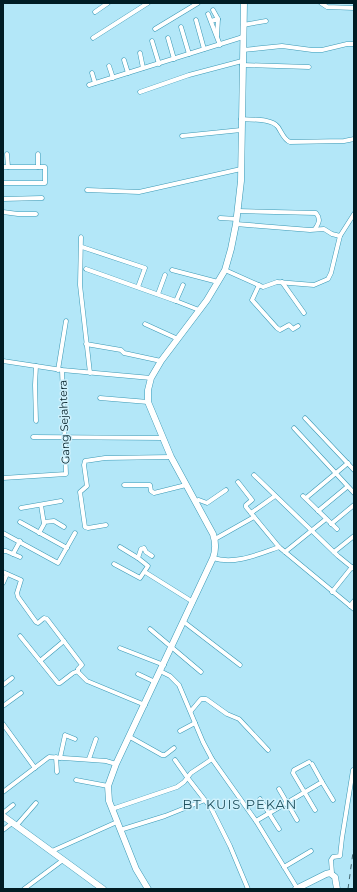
<svg xmlns="http://www.w3.org/2000/svg" width="357" height="892" viewBox="0 0 357 892" font-family="Montserrat,sans-serif">
<style>
.lines{fill:none;stroke-linecap:round;stroke-linejoin:round}
.street-casing{stroke:#3b99b5;stroke-width:5}
.secondary-casing{stroke:#3b99b5;stroke-width:7}
.street{stroke:#fff;stroke-width:4}
.secondary{stroke:#fff;stroke-width:6}
.rail{stroke:#3f646f;stroke-width:1;stroke-dasharray:5 5;stroke-linecap:butt}
.labels{text-anchor:middle;dominant-baseline:central;stroke-width:3;stroke-linejoin:round;paint-order:stroke}
.street-label{font-size:11px;fill:#001c24;stroke:#cff1fc}
.quarter-label{font-size:13px;letter-spacing:1px;fill:#225361;stroke:#cff1fc}
</style>
<rect width="100%" height="100%" fill="#b3e7f8"/>
<g class="lines">
<defs>
<g id="street">
<polyline points="321,3 327,7 354,8"/>
<polyline points="213,10 218,19"/>
<polyline points="95,12 108,3"/>
<polyline points="208,14 220,45"/>
<polyline points="196,20 204,49"/>
<polyline points="211,21 218,19 217,36"/>
<polyline points="243,25 266,21"/>
<polyline points="181,27 189,54"/>
<polyline points="155,29 198,3"/>
<polyline points="93,38 148,3"/>
<polyline points="168,38 174,59"/>
<polyline points="152,41 159,64"/>
<polyline points="243,50 282,46 312,50 322,50 347,44 354,44"/>
<polyline points="140,53 143,68"/>
<polyline points="124,60 128,73"/>
<polyline points="242,65 309,67"/>
<polyline points="109,66 113,78"/>
<polyline points="92,73 95,83"/>
<polyline points="89,85 243,37"/>
<polyline points="140,92 189,75 242,61"/>
<path d="M 241,119 C 251,120 272,118 278,127 C 282,133 284,140 290,142 L 344,141 L 354,139"/>
<polyline points="182,136 241,130"/>
<polyline points="7,154 8,167"/>
<polyline points="38,154 38,167"/>
<polyline points="3,167 45,167 45,183 3,183"/>
<polyline points="87,190 139,192 241,169"/>
<polyline points="3,199 42,198"/>
<path d="M 238,211 L 316,213 C 321,219 319,223 315,229"/>
<polyline points="3,212 18,214 36,214"/>
<polyline points="220,218 237,219"/>
<polyline points="236,224 310,230 324,229 332,234 340,236"/>
<polyline points="81,237 80,285 90,373"/>
<polyline points="82,247 145,268 138,287"/>
<polyline points="86,269 176,301 199,310"/>
<polyline points="172,270 218,282"/>
<polyline points="225,270 263,287 277,282 314,285 328,279 331,273 340,236 354,214"/>
<polyline points="282,282 304,313"/>
<polyline points="259,285 252,300 277,328 280,330 289,325 293,329 298,326"/>
<polyline points="158,294 165,275"/>
<polyline points="176,301 183,285"/>
<polyline points="145,324 178,339"/>
<polyline points="86,344 121,350 124,353 161,361"/>
<polyline points="3,361 62,370 151,378"/>
<polyline points="36,366 35,385 36,421"/>
<polyline points="58,370 66,321"/>
<polyline points="100,398 148,402"/>
<polyline points="305,418 354,470"/>
<polyline points="294,428 354,493"/>
<polyline points="33,437 163,438"/>
<polyline points="254,475 338,556 354,569"/>
<polyline points="3,478 66,474 62,370"/>
<polyline points="238,482 252,500 246,505 246,507 279,547 354,609"/>
<polyline points="124,485 150,485 151,491 154,493 186,485"/>
<polyline points="303,496 337,529"/>
<polyline points="306,498 348,463"/>
<polyline points="195,501 199,500 207,503 226,490"/>
<polyline points="21,508 61,501"/>
<polyline points="318,511 347,487"/>
<polyline points="251,513 275,496"/>
<polyline points="20,522 67,548"/>
<polyline points="44,522 54,521 64,527"/>
<polyline points="331,524 354,505"/>
<polyline points="106,525 88,528 85,527 80,492 87,486 84,465 85,461 105,458 171,457"/>
<polyline points="3,533 58,563 75,533"/>
<polyline points="39,533 44,524 41,505"/>
<polyline points="215,539 254,517"/>
<polyline points="120,547 138,558"/>
<polyline points="3,551 6,551 20,557"/>
<polyline points="285,552 326,519"/>
<polyline points="334,552 354,536"/>
<polyline points="13,554 20,541"/>
<path d="M 213,558 C 235,565 259,554 279,547"/>
<polyline points="114,564 140,578 148,566 138,558 141,549 144,548 146,552 152,556"/>
<polyline points="3,572 21,580 17,593 18,597 36,622 38,623 44,618 47,619 82,665 78,669 78,672 87,681 145,705"/>
<polyline points="145,572 193,602"/>
<polyline points="3,583 7,574"/>
<polyline points="332,592 352,567"/>
<polyline points="350,606 354,601"/>
<polyline points="184,622 240,665"/>
<polyline points="150,629 201,672"/>
<polyline points="20,636 58,683 60,683 73,673 78,671"/>
<polyline points="120,648 164,665"/>
<polyline points="40,661 64,641"/>
<polyline points="160,671 170,676 179,685 203,742 212,759 256,821 297,888"/>
<polyline points="138,674 155,682"/>
<polyline points="3,685 12,678"/>
<polyline points="3,706 21,693"/>
<polyline points="191,711 201,699 206,699 227,714 239,719 268,750"/>
<polyline points="3,724 35,768"/>
<polyline points="180,731 195,723"/>
<polyline points="130,737 162,755 165,755 174,748"/>
<polyline points="56,757 57,772"/>
<polyline points="60,758 65,735 75,739"/>
<polyline points="89,759 96,739"/>
<polyline points="175,760 187,777 211,808 230,846 248,889"/>
<polyline points="309,762 294,770 293,773 315,810"/>
<polyline points="76,780 108,786"/>
<polyline points="322,782 333,800"/>
<polyline points="279,789 297,820"/>
<polyline points="3,792 49,757 92,760 106,761 116,764"/>
<polyline points="260,799 279,829"/>
<polyline points="112,809 177,787 184,782 191,773 212,759"/>
<polyline points="3,813 13,805"/>
<polyline points="256,821 322,782 312,764"/>
<polyline points="16,826 36,803"/>
<polyline points="3,830 12,823"/>
<polyline points="120,830 165,816 205,800"/>
<polyline points="52,851 117,822"/>
<polyline points="284,867 311,851"/>
<polyline points="332,873 331,860 333,857 340,856 342,838 353,770"/>
<polyline points="24,889 63,860"/>
</g>
<g id="secondary">
<polyline points="3,816 103,889"/>
<path d="M 148,889 L 136,869 L 109,801 L 108,786 L 116,764 L 213,558 C 216,550 216,543 213,534 L 171,457 L 148,402 L 148,390 L 151,378 L 161,361 L 207,300 L 225,270 L 231,249 L 236,224 L 241,181 L 244,3"/>
<polyline points="296,889 326,874 330,873 335,877 337,889"/>
</g>
</defs>
<use href="#street" class="street-casing"/>
<use href="#secondary" class="secondary-casing"/>
<use href="#street" class="street"/>
<use href="#secondary" class="secondary"/>
<polyline class="rail" points="348,889 354,845"/>
</g>
<g class="labels">
<g class="street-label">
<text transform="translate(64 422) rotate(-92)">Gang Sejahtera</text>
</g>
<g class="quarter-label">
<text x="240" y="804">BT KUIS PEKAN</text>
</g>
</g>
<rect width="357" height="892" fill="none" stroke="#001c24" stroke-width="8"/>
</svg>
